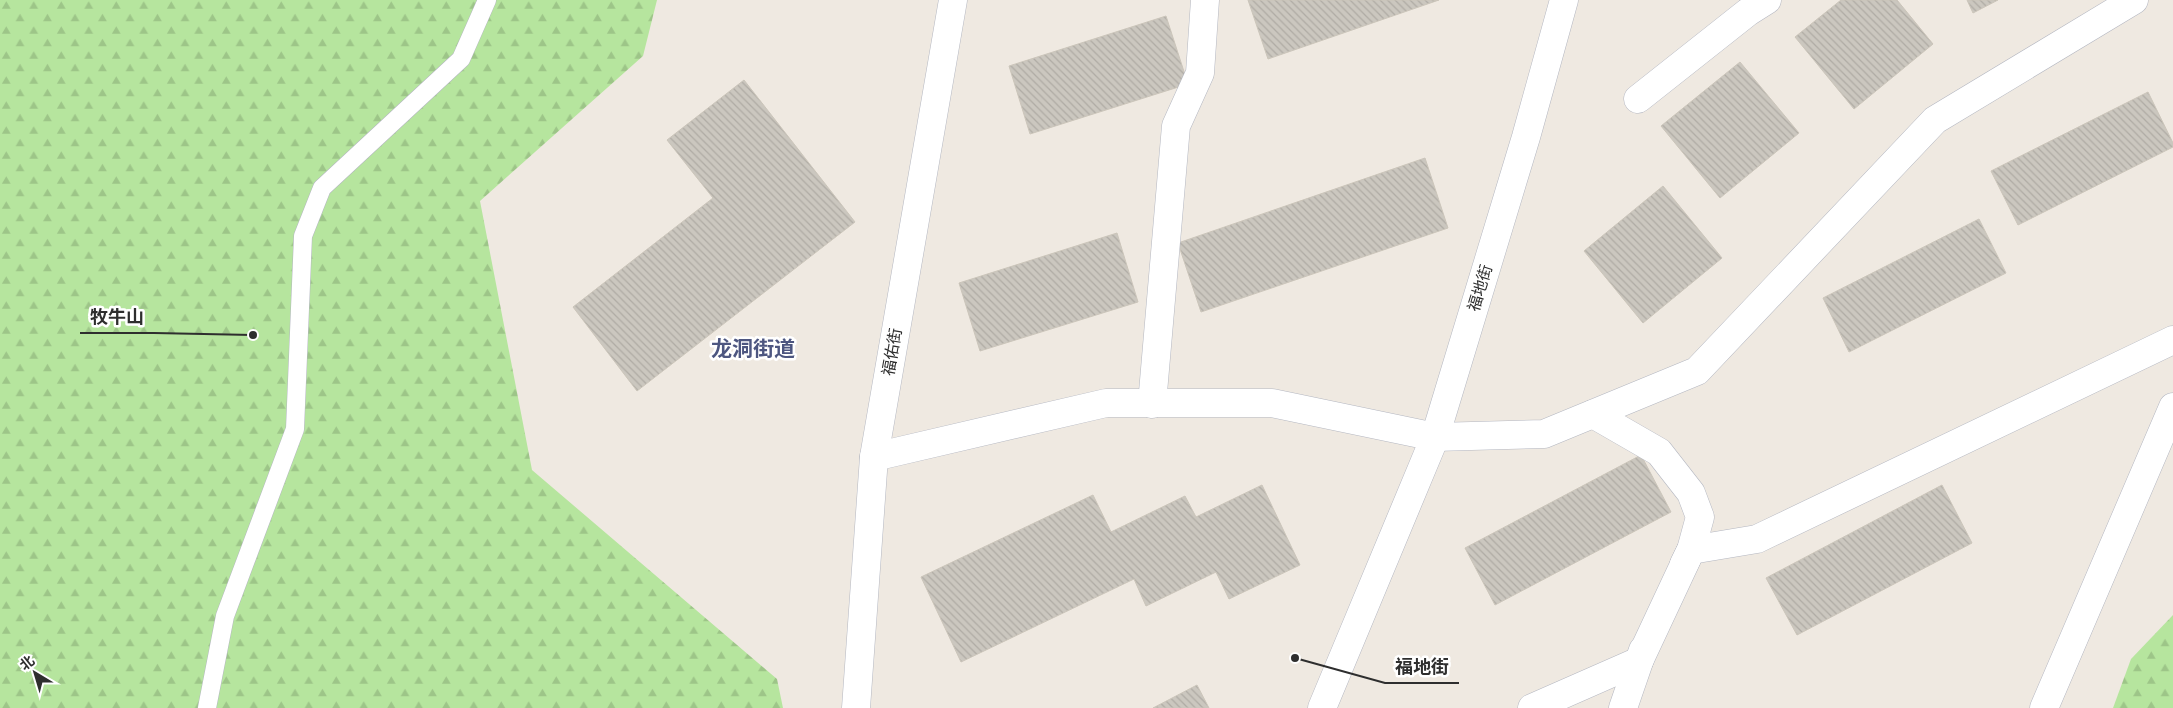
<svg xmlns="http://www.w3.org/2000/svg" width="2173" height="708" viewBox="0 0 2173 708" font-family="'Work Sans','Noto Sans SC',sans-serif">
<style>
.forest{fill:url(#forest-firs)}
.building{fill:url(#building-back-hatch);stroke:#cbc5ba}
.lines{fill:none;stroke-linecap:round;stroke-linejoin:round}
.lane-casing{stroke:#b4b7c1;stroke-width:19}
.street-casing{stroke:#b4b7c1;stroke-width:29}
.secondary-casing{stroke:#b4b7c1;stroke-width:29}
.lane{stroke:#fff;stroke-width:18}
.street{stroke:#fff;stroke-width:28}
.secondary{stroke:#fff;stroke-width:28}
.labels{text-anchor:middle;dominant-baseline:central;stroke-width:5;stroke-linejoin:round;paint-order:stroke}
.street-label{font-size:16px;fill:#2e2e2e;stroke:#fff}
.district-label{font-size:21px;font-weight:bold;fill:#4d5680;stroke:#fff}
.leader{fill:none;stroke:#2e2e2e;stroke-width:2}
.callout-dot{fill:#2e2e2e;stroke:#fff;stroke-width:2}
.callout-label{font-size:18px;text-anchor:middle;font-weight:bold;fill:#2e2e2e;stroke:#fff;stroke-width:5;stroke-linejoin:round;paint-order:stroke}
</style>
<defs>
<pattern id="forest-firs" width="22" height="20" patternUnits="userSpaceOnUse" patternTransform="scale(1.25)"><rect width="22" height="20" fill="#b6e59e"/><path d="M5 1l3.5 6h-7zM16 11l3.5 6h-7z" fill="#9dc588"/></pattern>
<pattern id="building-back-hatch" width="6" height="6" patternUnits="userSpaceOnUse" patternTransform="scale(1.25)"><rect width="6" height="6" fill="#cbc7bf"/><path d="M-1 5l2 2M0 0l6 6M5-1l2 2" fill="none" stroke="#afaba4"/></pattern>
</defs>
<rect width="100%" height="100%" fill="#efe9e1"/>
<g class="forest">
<polygon points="0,0 657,0 643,56 480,201 532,470 777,679 783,708 0,708"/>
<polygon points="2173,615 2173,708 2113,708 2131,659"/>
</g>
<g class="building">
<polygon points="1248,0 1439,0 1268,59"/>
<polygon points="1841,0 1897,0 1933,44 1854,109 1795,37"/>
<polygon points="1967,0 1998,0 1973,13"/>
<polygon points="1166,16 1188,84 1030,134 1009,66"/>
<polygon points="1740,62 1799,133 1720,198 1661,126"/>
<polygon points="744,80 855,222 637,391 573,307 713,198 667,140"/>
<polygon points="2148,92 2173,143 2173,147 2018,225 1991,171"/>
<polygon points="1425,158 1448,228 1201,312 1178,243"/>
<polygon points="1663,186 1722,258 1643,323 1584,251"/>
<polygon points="1979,219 2006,273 1849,352 1823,298"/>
<polygon points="1117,233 1138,302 980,351 959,283"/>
<polygon points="1641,455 1671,512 1495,605 1465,548"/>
<polygon points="1262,485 1300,565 1229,599 1216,572 1146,606 1134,579 961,662 921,577 1093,495 1111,532 1185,496 1196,517"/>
<polygon points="1942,485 1972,543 1797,635 1766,578"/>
<polygon points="1197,685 1209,708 1153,708"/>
</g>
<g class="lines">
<defs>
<polyline id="lane" points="207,708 225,616 295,429 303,236 322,188 461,59 487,0"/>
<g id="street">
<polyline points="1638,99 1748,12 1767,0"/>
<polyline points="1152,404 1176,126 1200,73 1205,0"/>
<polyline points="1593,414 1659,452 1691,493 1700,517 1691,550 1684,564"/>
<polyline points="874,457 1106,403 1272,403 1435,437 1544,434 1697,371 1935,120 2134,0"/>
<polyline points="1532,708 1639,661 1691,550 1757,539 2173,340"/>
<polyline points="1623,708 1643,650"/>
<polyline points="2044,708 2173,407"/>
</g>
<g id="secondary">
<polyline points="856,708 874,457 953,0"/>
<polyline points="1322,708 1435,437 1526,137 1564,0"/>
</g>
</defs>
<use href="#lane" class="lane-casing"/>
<use href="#street" class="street-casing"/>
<use href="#secondary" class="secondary-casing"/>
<use href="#lane" class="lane"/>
<use href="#street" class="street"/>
<use href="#secondary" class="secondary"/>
</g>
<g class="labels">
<g class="street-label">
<text transform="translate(1480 288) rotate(-73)">福地街</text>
<text transform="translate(892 352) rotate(-80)">福佑街</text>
</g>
<g class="district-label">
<text x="753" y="348">龙洞街道</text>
</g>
</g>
<path class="leader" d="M253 335L154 333H80M1295 658L1385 683H1459"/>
<g class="callout-dot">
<circle cx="253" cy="335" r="5"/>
<circle cx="1295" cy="658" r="5"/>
</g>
<g class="callout-label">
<text x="117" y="323">牧牛山</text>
<text x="1422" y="673">福地街</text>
</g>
<g transform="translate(35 673) rotate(322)" stroke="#ffffff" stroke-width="4" paint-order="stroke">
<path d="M0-4L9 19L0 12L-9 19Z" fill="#2e2e2e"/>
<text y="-8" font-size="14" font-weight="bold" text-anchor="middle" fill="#2e2e2e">北</text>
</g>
</svg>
